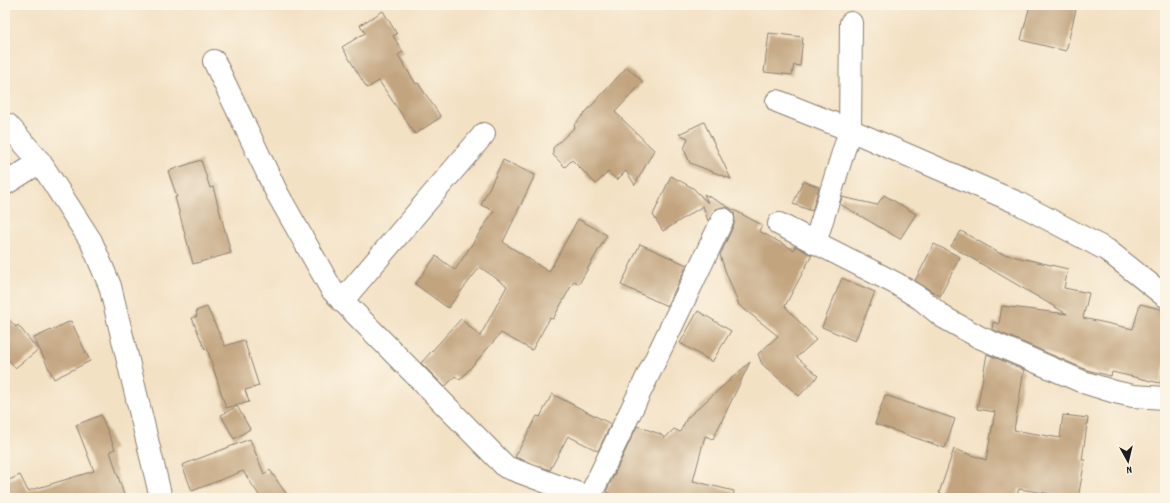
<svg xmlns="http://www.w3.org/2000/svg" width="1170" height="503" viewBox="0 0 1170 503" font-family="Dekko,sans-serif">
<style>
.building{fill:#c2a47f}
.lines{fill:none;stroke-linecap:round;stroke-linejoin:round}
.minor-casing{stroke:#887e70;stroke-width:24}
.minor{stroke:#fff;stroke-width:22}
</style>
<rect width="100%" height="100%" fill="#fcf5e5"/>
<filter id="ink" filterUnits="userSpaceOnUse"><feTurbulence type="fractalNoise" baseFrequency=".025" numOctaves="2"/><feDisplacementMap in="SourceGraphic" scale="8" xChannelSelector="R" yChannelSelector="G"/><feConvolveMatrix kernelMatrix="1 2 1 2 8 2 1 2 1" color-interpolation-filters="sRGB"/></filter>
<filter id="wash" filterUnits="userSpaceOnUse"><feTurbulence type="fractalNoise" baseFrequency=".012" numOctaves="4" result="noise"/><feDisplacementMap in="SourceGraphic" scale="16" xChannelSelector="R" yChannelSelector="G"/><feGaussianBlur stdDeviation="0.9" result="paint"/><feColorMatrix in="noise" values="0 0 0 0 0 0 0 0 0 0 0 0 0 0 0 0 0 1.4 0 .05"/><feComposite in="paint" operator="in"/></filter>
<g filter="url(#wash)">
<rect width="100%" height="100%" fill="#f3e1c4"/>
<g id="blocks">
<g class="building">
<polygon points="1030,5 1077,5 1066,51 1021,40"/>
<polygon points="383,11 397,34 393,36 403,52 398,55 416,84 418,83 441,117 415,134 379,81 367,88 342,47 365,33 360,25"/>
<polygon points="769,33 803,37 800,66 794,65 792,75 764,72"/>
<polygon points="627,67 643,82 615,112 654,150 635,185 626,171 617,180 608,172 596,184 572,160 565,167 553,155 553,148 575,127 574,125"/>
<polygon points="704,122 731,179 690,163 684,149 688,138 679,134"/>
<polygon points="201,160 210,188 213,187 231,253 193,264 175,197 177,197 168,171"/>
<polygon points="503,160 535,175 503,242 549,272 578,219 607,235 579,284 574,281 553,319 550,318 532,350 501,333 460,380 455,376 445,387 421,363 461,319 480,336 507,286 480,267 448,308 415,284 436,256 455,270 494,211 481,205"/>
<polygon points="671,176 693,188 708,203 704,194 762,225 759,231 794,250 795,246 812,255 785,306 816,340 797,357 818,376 799,396 762,364 758,354 778,336 739,305 725,270 720,255 734,224 735,218 734,212 728,208 722,207 716,209 708,221 703,206 663,231 653,215"/>
<polygon points="803,181 819,187 812,211 793,204"/>
<polygon points="884,195 916,214 900,239 840,204 842,197 877,205"/>
<polygon points="961,231 999,253 1068,269 1064,288 1089,293 1083,318 1133,329 1140,304 1165,310 1165,364 1160,383 1112,372 1111,376 1087,370 992,329 993,322 999,324 1002,306 1067,314 951,246"/>
<polygon points="640,244 687,265 667,306 621,285"/>
<polygon points="934,244 960,257 940,296 915,281"/>
<polygon points="842,278 875,292 855,341 822,327"/>
<polygon points="207,307 225,346 244,340 259,386 245,390 249,402 226,408 207,348 205,350 192,318 197,316 196,311"/>
<polygon points="698,311 731,331 712,362 680,343"/>
<polygon points="5,315 16,327 18,325 38,350 15,368 5,355"/>
<polygon points="71,321 90,361 54,379 34,338"/>
<polygon points="987,354 1024,370 1014,430 1060,438 1063,415 1088,418 1082,460 1085,460 1078,498 1019,489 1016,498 954,498 939,493 954,449 986,460 995,412 977,409"/>
<polygon points="750,362 713,439 705,436 693,481 734,491 733,498 624,498 606,492 637,426 660,434 665,438 674,429 680,432 687,418"/>
<polygon points="552,394 611,424 598,451 568,436 550,470 515,457 537,416 540,417"/>
<polygon points="885,395 955,419 945,448 875,424"/>
<polygon points="237,406 250,429 234,439 221,415"/>
<polygon points="101,415 115,449 110,451 125,498 5,498 5,482 20,475 28,491 94,471 76,425"/>
<polygon points="250,439 264,474 270,470 289,498 261,498 243,471 192,491 182,465"/>
</g>
</g>
</g>
<g filter="url(#ink)">
<use href="#blocks" fill-opacity="0" stroke="#887e70" stroke-width="1"/>
<g class="lines">
<defs>
<g id="minor">
<polyline points="214,61 277,193 332,290 506,467 590,498"/>
<polyline points="777,101 850,130 1018,203 1107,250 1165,296"/>
<polyline points="8,125 40,162 91,241 110,286 161,498"/>
<polyline points="5,184 40,162"/>
<polyline points="779,224 897,284 921,299 943,317 979,337 1083,382 1115,392 1133,396 1165,398"/>
<polyline points="815,243 850,130 851,23"/>
<polyline points="342,301 484,134"/>
<polyline points="589,498 723,219"/>
</g>
</defs>
<use href="#minor" class="minor-casing"/>
<use href="#minor" class="minor"/>
</g>
</g>
<rect width="1170" height="503" fill="none" stroke="#fcf5e5" stroke-width="20"/>
<g transform="translate(1128 461) rotate(172)" stroke="#fcf5e5" stroke-width="3" paint-order="stroke">
<path d="M0-3L7 15L0 10L-7 15Z" fill="#1c1c1c"/>
<text y="-6" font-size="11" font-weight="bold" text-anchor="middle" fill="#1c1c1c">N</text>
</g>
</svg>
